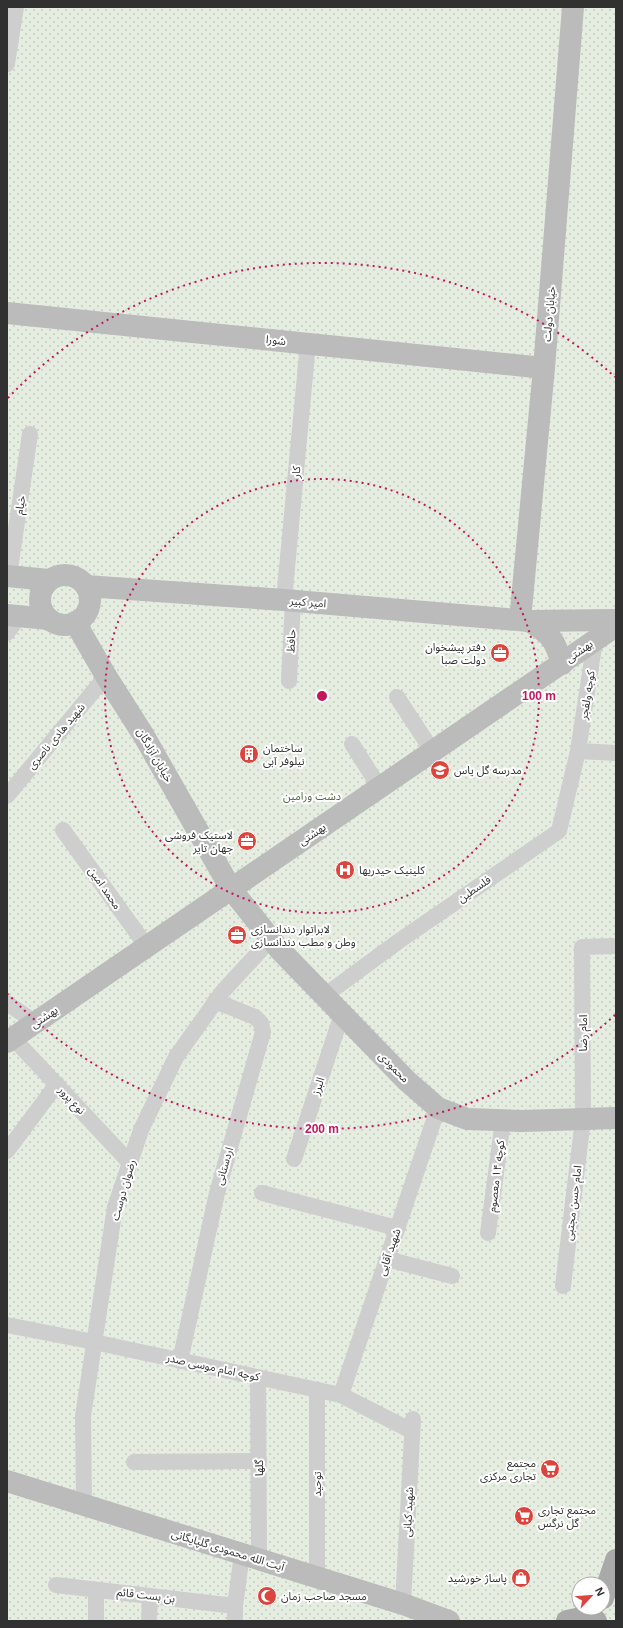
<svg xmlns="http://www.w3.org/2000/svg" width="623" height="1628" viewBox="0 0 623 1628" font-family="Helvetica,'Noto Sans Arabic',sans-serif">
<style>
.green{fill:url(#green-dots);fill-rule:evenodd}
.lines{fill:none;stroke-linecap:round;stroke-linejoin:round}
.street{stroke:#cecece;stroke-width:16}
.secondary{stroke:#bbb;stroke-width:22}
.primary{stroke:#a9a9a9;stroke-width:22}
.ring{fill:none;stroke:#c2185b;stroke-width:2;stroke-dasharray:2 4}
.labels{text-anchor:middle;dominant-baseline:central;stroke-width:4;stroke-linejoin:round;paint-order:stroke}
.street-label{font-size:11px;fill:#313131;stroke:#fff}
.poi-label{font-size:11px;fill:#313131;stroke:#fff;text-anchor:start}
.park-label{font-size:11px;fill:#4f6b40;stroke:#fff}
.centre{fill:#c2185b;stroke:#fff;stroke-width:2}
.ring-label{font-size:12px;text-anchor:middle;font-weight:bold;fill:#c2185b;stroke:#fff;stroke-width:4;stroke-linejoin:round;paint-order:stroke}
</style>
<defs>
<pattern id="green-dots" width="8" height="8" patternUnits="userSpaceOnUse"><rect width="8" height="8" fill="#e5ede0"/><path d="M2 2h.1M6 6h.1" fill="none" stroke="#c5ccc1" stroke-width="1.8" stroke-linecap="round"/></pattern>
</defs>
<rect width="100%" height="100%" fill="#fff"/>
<path class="green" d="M 7,7 L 616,7 L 616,1621 L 7,1621 ZM 579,1584 L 603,1584 L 603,1608 L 579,1608 Z"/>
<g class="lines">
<g class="street">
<polyline points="7,64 16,7"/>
<polyline points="9,576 30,434"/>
<polyline points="284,600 308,343"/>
<polyline points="7,633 20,616"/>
<polyline points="289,681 293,601"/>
<polyline points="397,697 433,752"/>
<polyline points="352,744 380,788"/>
<polyline points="578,751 616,753"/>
<polyline points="7,796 106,676"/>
<polyline points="63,830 147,947"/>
<polyline points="324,996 399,941 559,831 578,751 595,640"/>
<polyline points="7,1003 36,1023"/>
<polyline points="13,1038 130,1163"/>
<polyline points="7,1151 57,1084"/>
<polyline points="294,1159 342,1014"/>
<polyline points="262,1193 397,1228"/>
<polyline points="488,1233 503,1120"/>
<polyline points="387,1259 452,1276"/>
<polyline points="563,1286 583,1119 582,947 616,946"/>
<polyline points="7,1325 94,1342 341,1395 412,1431"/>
<polyline points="180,1361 217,1193 263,1032 261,1023 255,1017 215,1001"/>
<polyline points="258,1377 259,1560"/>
<polyline points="341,1395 438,1108"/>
<polyline points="134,1462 259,1461"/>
<polyline points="84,1505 83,1416 115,1207 141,1130 176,1057 223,991 271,939"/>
<polyline points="317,1578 317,1390"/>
<polyline points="56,1585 235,1606"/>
<polyline points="96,1590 96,1621"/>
<polyline points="403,1604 413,1419"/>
<polyline points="149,1621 150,1596"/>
<polyline points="235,1621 235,1606 242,1554"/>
</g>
<g class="secondary">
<polyline points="7,313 544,368"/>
<circle cx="65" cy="600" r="25"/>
<polyline points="7,576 49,580"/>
<polyline points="86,586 284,600 529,621 616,620"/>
<polyline points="7,615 49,619"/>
<polyline points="520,620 544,368 573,7"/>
<path d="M 529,621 C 550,634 555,639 562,664"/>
<polyline points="75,622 106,676 144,736 231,889 279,949 407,1081 438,1108 467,1119 522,1121 616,1118"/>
<polyline points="7,1042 616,626"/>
<polyline points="7,1481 403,1604 449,1621"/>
</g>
<g class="primary">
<polyline points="603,1598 616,1560"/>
<polyline points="567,1621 581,1618 596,1621"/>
</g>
</g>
<g class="ring">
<circle cx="322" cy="696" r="217"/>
<path d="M615 1015A433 433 0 0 1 8 994M8 398A433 433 0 0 1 615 377"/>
</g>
<defs>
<symbol id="office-disc" viewBox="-11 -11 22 22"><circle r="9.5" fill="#dc443e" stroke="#fff"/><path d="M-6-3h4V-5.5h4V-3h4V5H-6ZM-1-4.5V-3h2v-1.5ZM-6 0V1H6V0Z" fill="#fff"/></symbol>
<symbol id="building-disc" viewBox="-11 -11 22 22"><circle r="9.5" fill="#dc443e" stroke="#fff"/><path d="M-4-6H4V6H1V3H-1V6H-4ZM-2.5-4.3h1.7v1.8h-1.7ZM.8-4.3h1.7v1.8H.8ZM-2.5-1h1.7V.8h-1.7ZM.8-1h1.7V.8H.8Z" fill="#fff"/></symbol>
<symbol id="school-disc" viewBox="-11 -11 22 22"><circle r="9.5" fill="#dc443e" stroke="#fff"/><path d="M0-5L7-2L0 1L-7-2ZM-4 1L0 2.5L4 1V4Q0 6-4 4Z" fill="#fff"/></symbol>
<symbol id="hospital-disc" viewBox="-11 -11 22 22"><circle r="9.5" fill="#dc443e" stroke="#fff"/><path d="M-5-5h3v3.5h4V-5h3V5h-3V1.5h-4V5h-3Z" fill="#fff"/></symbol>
<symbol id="supermarket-disc" viewBox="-11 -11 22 22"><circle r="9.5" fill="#dc443e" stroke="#fff"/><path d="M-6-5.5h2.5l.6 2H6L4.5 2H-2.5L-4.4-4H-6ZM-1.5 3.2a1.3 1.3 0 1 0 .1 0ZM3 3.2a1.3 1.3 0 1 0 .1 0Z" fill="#fff"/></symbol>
<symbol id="shop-disc" viewBox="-11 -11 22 22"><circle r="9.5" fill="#dc443e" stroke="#fff"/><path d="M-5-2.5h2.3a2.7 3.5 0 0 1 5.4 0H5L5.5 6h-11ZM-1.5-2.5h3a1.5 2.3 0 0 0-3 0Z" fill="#fff"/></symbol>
<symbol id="mosque-disc" viewBox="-11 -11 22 22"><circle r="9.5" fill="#dc443e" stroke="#fff"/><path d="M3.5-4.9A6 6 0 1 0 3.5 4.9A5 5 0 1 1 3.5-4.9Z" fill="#fff"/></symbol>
</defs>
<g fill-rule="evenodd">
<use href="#office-disc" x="489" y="642" width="22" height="22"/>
<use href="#building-disc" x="238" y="743" width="22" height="22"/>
<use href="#school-disc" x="429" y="759" width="22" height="22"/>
<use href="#office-disc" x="236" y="830" width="22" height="22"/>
<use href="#hospital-disc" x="334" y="859" width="22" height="22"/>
<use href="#office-disc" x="226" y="924" width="22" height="22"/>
<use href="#supermarket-disc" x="539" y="1458" width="22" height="22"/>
<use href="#supermarket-disc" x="513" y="1505" width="22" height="22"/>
<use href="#shop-disc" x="510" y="1567" width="22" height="22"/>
<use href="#mosque-disc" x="256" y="1585" width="22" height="22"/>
</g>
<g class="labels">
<g class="street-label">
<text transform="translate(549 314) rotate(-85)">خیابان دولت</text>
<text transform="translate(276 340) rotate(6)">شورا</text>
<text transform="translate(296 472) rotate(-85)">کار</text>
<text transform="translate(20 505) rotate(-81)">خیام</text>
<text transform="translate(308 602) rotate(5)">امیر کبیر</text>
<text transform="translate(291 641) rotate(-87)">حافظ</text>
<text transform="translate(579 651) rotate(-35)">بهشتی</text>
<text transform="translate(587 695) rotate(-81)">کوجه ولفجر</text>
<text transform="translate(56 736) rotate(-50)">شهید هادی ناصری</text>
<text transform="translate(155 755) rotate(60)">خیابان آزادگان</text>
<text transform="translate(312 834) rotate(-34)">بهشتی</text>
<text transform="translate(105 888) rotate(55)">محمد امین</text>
<text transform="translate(474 889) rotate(-35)">فلسطین</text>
<text transform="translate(44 1017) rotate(-34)">بهشتی</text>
<text transform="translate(583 1033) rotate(-90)">امام رضا</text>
<text transform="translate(394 1067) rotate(45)">محمودی</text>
<text transform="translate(318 1086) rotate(-72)">البرز</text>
<text transform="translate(72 1100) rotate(47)">نوع پرور</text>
<text transform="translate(224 1166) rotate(-74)">اردستانی</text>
<text transform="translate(496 1176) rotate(-83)">کوچه ۱۴ معصوم</text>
<text transform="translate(123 1190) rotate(-74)">رضوان دوست</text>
<text transform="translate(573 1203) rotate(-83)">امام حسن مجتبی</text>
<text transform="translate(389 1252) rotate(-71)">شهید آقایی</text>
<text transform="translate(213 1367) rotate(12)">کوچه امام موسی صدر</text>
<text transform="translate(259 1468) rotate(-90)">گلها</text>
<text transform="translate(317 1484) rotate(-90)">توحید</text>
<text transform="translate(408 1512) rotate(-87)">شهید کیانی</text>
<text transform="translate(228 1550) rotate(17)">آیت الله محمودی گلپایگانی</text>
<text transform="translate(146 1595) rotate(7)">بن بست قائم</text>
</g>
<g class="poi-label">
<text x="486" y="647" text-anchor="end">دفتر پیشخوان<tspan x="486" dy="13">دولت صبا</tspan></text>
<text x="263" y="748">ساختمان<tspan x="263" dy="13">نیلوفر آبی</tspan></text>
<text x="454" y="770">مدرسه گل یاس</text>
<text x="233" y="835" text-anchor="end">لاستیک فروشی<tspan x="233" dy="13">جهان تایر</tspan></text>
<text x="359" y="870">کلینیک حیدریها</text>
<text x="251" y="929">لابراتوار دندانسازی<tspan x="251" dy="13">وطن و مطب دندانسازی</tspan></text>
<text x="536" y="1463" text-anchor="end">مجتمع<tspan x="536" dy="13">تجاری مرکزی</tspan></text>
<text x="538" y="1510">مجتمع تجاری<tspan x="538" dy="13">گل نرگس</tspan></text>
<text x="507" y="1578" text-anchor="end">پاساژ خورشید</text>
<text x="281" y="1596">مسجد صاحب زمان</text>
</g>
<g class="park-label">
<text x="312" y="796">دشت ورامین</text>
</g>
</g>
<circle cx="322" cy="696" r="6" class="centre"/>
<g class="ring-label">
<text x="539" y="700">100 m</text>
<text x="322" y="1133">200 m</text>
</g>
<rect width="623" height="1628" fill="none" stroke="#313131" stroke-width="16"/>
<g transform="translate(591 1596) rotate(64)"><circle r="19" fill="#ffffff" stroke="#adadad"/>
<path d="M0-3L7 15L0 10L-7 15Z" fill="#dc443e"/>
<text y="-6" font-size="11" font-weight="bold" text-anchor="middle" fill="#313131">N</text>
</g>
</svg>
